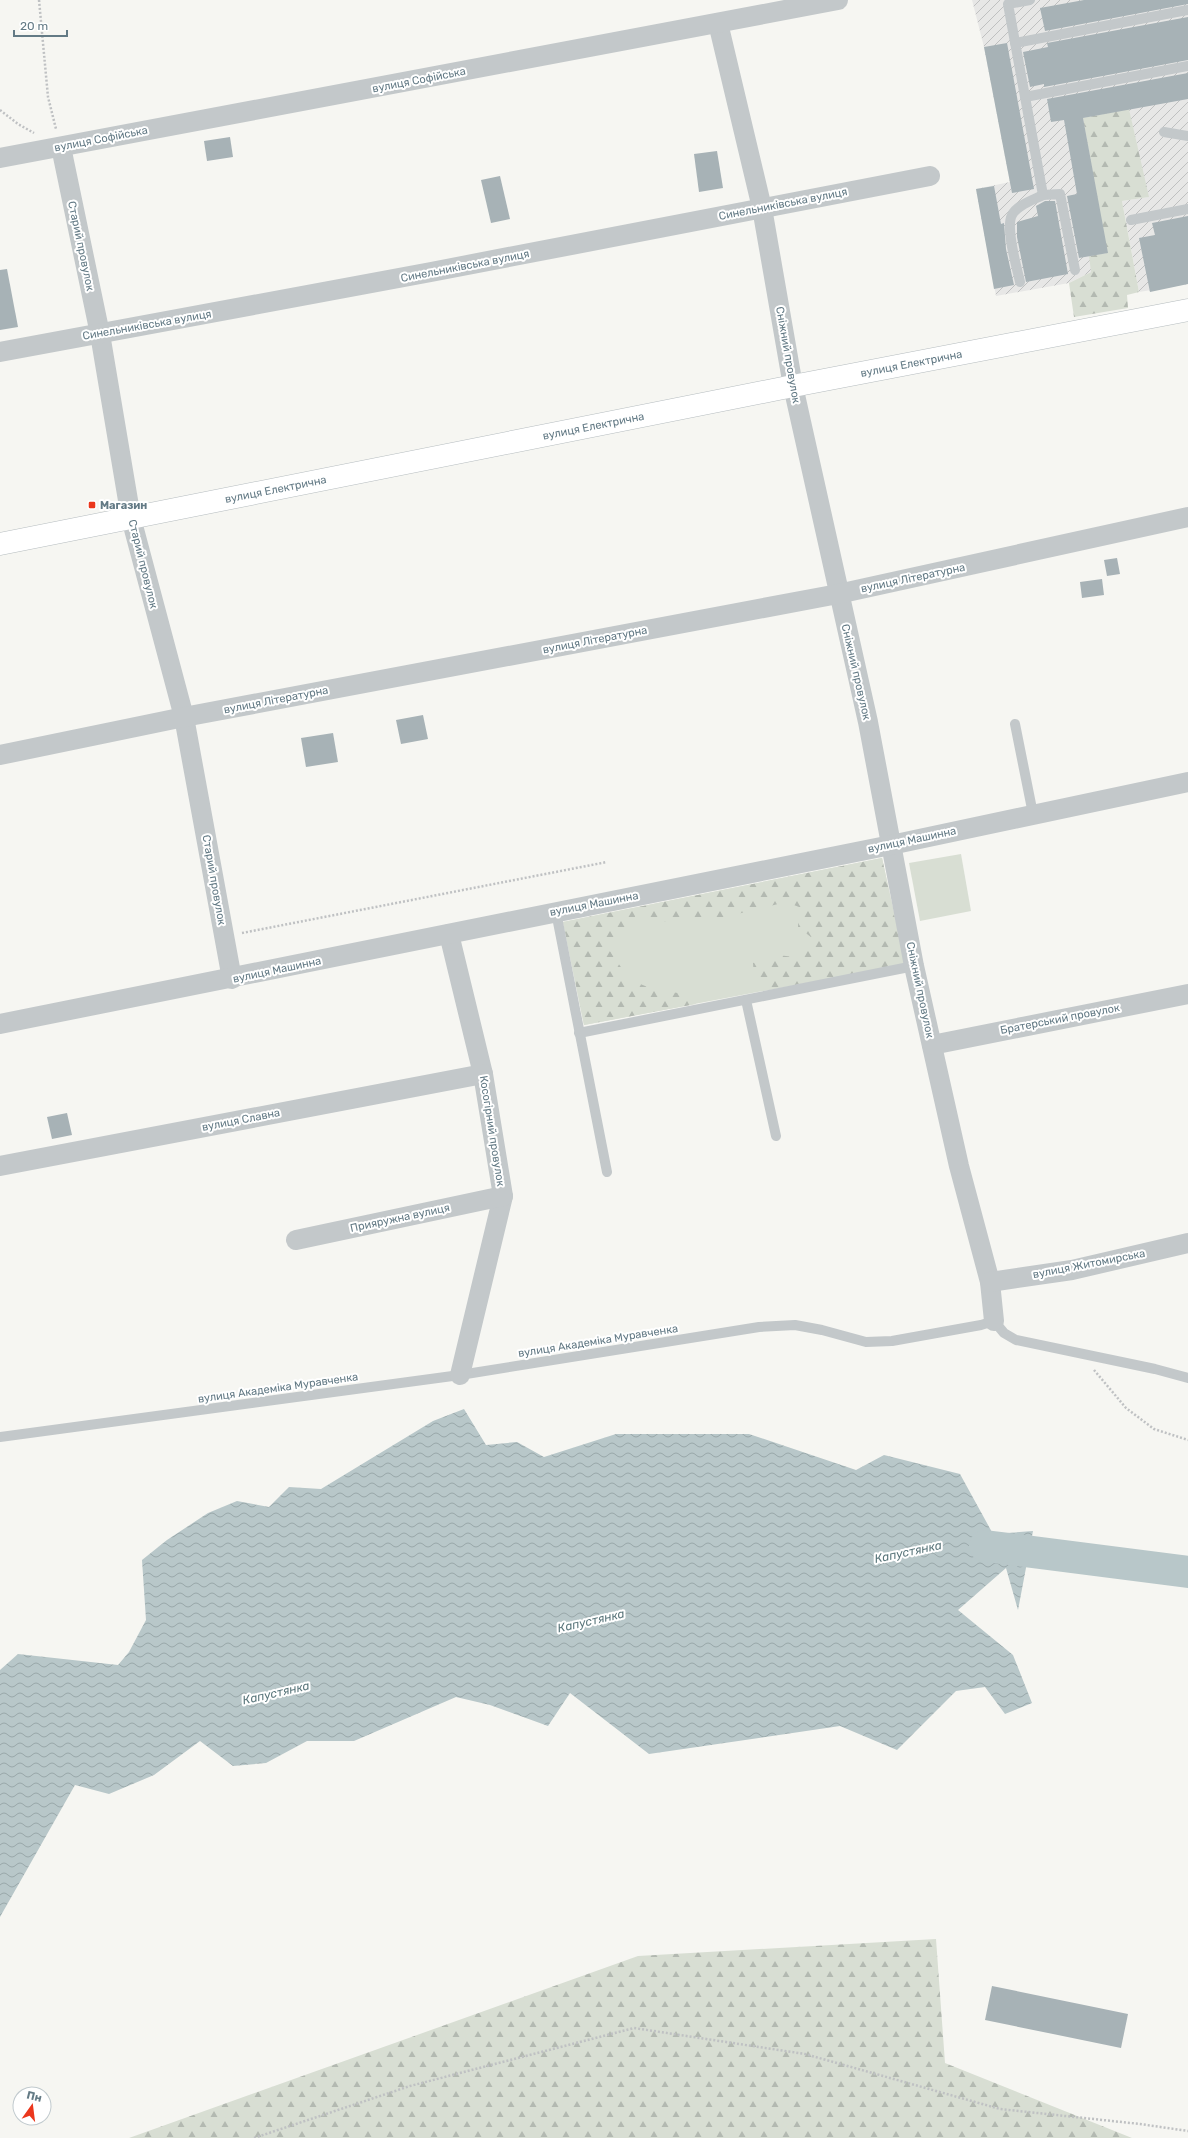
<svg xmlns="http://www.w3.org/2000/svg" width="1188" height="2138" viewBox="0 0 1188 2138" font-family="Rubik,sans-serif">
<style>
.industrial{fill:url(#industrial-furrows)}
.green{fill:#d8ded3}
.forest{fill:url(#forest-firs)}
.water{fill:url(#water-waves)}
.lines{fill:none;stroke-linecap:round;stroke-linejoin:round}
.river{stroke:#b8c7c9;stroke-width:32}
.building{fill:#a7b2b6}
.secondary-casing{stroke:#b5bcbf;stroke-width:23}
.path{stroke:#bfc1c3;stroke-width:2.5;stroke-dasharray:2 2;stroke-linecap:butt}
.lane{stroke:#c3c8ca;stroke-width:10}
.street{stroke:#c3c8ca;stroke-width:20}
.secondary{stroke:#fff;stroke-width:22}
.poi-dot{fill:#eb371d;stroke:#fff;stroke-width:1.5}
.labels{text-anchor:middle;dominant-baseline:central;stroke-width:4;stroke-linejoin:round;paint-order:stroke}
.street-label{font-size:11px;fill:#637a85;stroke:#fff}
.poi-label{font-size:11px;font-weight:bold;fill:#637a85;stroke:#fff;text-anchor:start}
.water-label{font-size:12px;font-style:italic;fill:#5a767b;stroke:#fff}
</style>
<defs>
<pattern id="industrial-furrows" width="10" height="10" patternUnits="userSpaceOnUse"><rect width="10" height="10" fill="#e7e7e6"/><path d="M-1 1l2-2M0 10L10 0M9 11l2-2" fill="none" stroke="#bfc0c0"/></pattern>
<pattern id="forest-firs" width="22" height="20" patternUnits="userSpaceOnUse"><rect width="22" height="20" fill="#d8ded3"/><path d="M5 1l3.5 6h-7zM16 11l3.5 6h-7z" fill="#b3b9b1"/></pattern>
<pattern id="water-waves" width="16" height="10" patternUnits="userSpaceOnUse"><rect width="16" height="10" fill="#b8c7c9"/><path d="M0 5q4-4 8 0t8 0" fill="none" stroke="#99a7a9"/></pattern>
</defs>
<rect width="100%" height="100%" fill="#f6f6f2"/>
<polygon class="industrial" points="972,0 1188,0 1188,284 1139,292 1122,201 1148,197 1129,110 1108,253 1091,272 1069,283 996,296 976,189 1010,182 984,47"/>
<g class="green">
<polygon points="961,854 971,911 920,921 909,863"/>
<polygon points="882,858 905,964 584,1025 563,922"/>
</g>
<g class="forest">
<polygon points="1129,109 1149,197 1122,201 1139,292 1127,295 1128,308 1074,317 1069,283 1091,272 1089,256 1107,253 1083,118"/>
<polygon points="882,858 905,964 769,990 754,978 753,963 778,955 794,957 816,941 798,927 799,907 786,902 717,919 652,922 642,907 610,951 629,979 652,989 691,995 696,1004 584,1025 563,922"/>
<polygon points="936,1939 945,2063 1132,2138 129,2138 638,1956"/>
</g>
<polygon class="water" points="464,1409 486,1445 517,1442 544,1457 616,1434 749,1434 856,1470 884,1455 960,1474 993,1534 1033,1531 1018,1610 1006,1568 958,1610 1013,1655 1032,1703 1005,1714 985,1687 956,1691 897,1750 840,1726 649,1754 570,1693 548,1726 490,1705 456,1697 354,1741 307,1741 266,1763 233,1766 200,1741 154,1775 109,1794 75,1785 0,1917 0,1670 18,1654 118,1665 129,1652 146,1620 142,1560 167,1540 208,1513 237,1501 269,1507 289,1487 321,1489 433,1421"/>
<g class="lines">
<polyline class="river" points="985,1546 1188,1572"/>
</g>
<g class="building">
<polygon points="1084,0 1188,0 1188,4 1045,31 1040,8"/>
<polygon points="1188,17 1188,60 1044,87 1044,84 1030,87 1023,52 1048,47 1047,43"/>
<polygon points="1007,43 1034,189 1012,193 984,47"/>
<polygon points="1188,73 1188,99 1083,118 1108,253 1079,258 1067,196 1077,194 1064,120 1051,122 1047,99"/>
<polygon points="230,137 233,157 207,161 204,141"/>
<polygon points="717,151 723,188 699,192 694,154"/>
<polygon points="500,176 510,219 491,223 481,180"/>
<polygon points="994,186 1001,224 1004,223 1006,249 1014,285 994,289 976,189"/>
<polygon points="1045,201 1055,201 1068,274 1026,282 1017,237 1017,222 1038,216 1036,206"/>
<polygon points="1188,216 1188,284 1150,292 1139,238 1155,235 1152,223"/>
<polygon points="7,269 18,327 0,330 0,270"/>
<polygon points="1117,558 1120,574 1107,576 1104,560"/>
<polygon points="1102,579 1104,595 1082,598 1080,582"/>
<polygon points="423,715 428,739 401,744 396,720"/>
<polygon points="333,733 338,762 306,767 301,738"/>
<polygon points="67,1113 72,1135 52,1139 47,1117"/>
<polygon points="992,1986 1128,2014 1121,2048 985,2020"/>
</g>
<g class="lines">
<defs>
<g id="secondary">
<path id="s1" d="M 0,544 L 793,386 L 1188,310"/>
</g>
</defs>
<use href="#secondary" class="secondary-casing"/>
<g class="path">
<polyline points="39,0 48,97 56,129"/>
<polyline points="0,110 18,124 34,133"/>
<polyline points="242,933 607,862"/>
<polyline points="1094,1370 1126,1408 1154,1429 1188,1440"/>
<polyline points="254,2138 410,2086 634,2028 805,2054 1000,2109 1140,2124 1188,2131"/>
</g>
<g class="lane">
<polyline points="1015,43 1188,10"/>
<polyline points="1025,97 1188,66"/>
<polyline points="1164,132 1188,136"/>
<polyline points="1043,195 1060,194 1075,270"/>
<polyline points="1131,220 1188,209"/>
<path d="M 1020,282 C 1017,268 1005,228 1012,215 C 1017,205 1033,200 1043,195 L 1008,4 L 1030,0"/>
<polyline points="1015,724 1033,814"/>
<polyline points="556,912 607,1172"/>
<polyline points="746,1000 776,1136"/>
<polyline points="579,1033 914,966"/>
<polyline points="0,1437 460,1375 759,1327 795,1325 822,1330 866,1342 892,1341 981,1325 994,1321 1004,1333 1016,1340 1155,1369 1188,1378"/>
</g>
<g class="street">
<polyline points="718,23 762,208 793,386 868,722 914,966 959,1166 990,1282 994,1321"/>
<polyline points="61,147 100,334 131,518 184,717 232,979"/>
<polyline points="0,158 838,0"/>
<polyline points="0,352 431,272 930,176"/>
<polyline points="0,755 184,717 838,594 1188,517"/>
<polyline points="449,934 483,1074 503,1196 460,1375"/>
<polyline points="0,1024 891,845 1188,782"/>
<polyline points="932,1045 1188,994"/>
<polyline points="0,1166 483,1074"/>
<polyline points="296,1240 503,1196"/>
<polyline points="990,1282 1072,1270 1188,1243"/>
</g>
<use href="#secondary" class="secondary"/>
</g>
<rect class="poi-dot" x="88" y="501" width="8" height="8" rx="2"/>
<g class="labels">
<g class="street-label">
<text transform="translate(419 80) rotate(-11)">вулиця Софійська</text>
<text transform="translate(101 139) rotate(-11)">вулиця Софійська</text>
<text transform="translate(783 204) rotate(-11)">Синельниківська вулиця</text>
<text transform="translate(81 246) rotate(78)">Старий провулок</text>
<text transform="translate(465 266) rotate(-11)">Синельниківська вулиця</text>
<text transform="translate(147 325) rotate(-10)">Синельниківська вулиця</text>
<text transform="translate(788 355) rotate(80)">Сніжний провулок</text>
<text stroke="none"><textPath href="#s1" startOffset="929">вулиця Електрична</textPath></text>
<text stroke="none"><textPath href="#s1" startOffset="605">вулиця Електрична</textPath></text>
<text stroke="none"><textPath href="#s1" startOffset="281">вулиця Електрична</textPath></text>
<text transform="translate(143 564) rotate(76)">Старий провулок</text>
<text transform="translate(913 578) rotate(-12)">вулиця Літературна</text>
<text transform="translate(595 640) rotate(-11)">вулиця Літературна</text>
<text transform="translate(856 672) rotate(77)">Сніжний провулок</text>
<text transform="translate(276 700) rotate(-11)">вулиця Літературна</text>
<text transform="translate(912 840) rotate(-12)">вулиця Машинна</text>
<text transform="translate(214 880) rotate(80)">Старий провулок</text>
<text transform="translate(594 904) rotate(-11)">вулиця Машинна</text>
<text transform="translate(277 970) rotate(-12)">вулиця Машинна</text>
<text transform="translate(920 990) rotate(78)">Сніжний провулок</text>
<text transform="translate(1060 1019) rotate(-11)">Братерський провулок</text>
<text transform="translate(241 1120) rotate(-11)">вулиця Славна</text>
<text transform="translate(492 1131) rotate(81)">Косогірний провулок</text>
<text transform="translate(400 1218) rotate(-12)">Прияружна вулиця</text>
<text transform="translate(1089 1264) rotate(-11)">вулиця Житомирська</text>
<text transform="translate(598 1341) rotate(-9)">вулиця Академіка Муравченка</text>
<text transform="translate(278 1388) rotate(-8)">вулиця Академіка Муравченка</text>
</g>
<g class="poi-label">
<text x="100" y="505">Магазин</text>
</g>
<g class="water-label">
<text transform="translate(908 1552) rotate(-12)">Капустянка</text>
<text transform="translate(591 1621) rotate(-13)">Капустянка</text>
<text transform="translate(276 1693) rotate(-13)">Капустянка</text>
</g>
</g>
<g transform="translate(32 2106) rotate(14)"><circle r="19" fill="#ffffff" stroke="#c1cace"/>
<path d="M0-3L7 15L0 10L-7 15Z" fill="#eb371d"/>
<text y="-6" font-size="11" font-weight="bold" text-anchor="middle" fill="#637a85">Пн</text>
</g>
<path d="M14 30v6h53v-6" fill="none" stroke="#637a85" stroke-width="2"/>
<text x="20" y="30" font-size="12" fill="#637a85" stroke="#ffffff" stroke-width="3" paint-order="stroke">20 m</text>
</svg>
